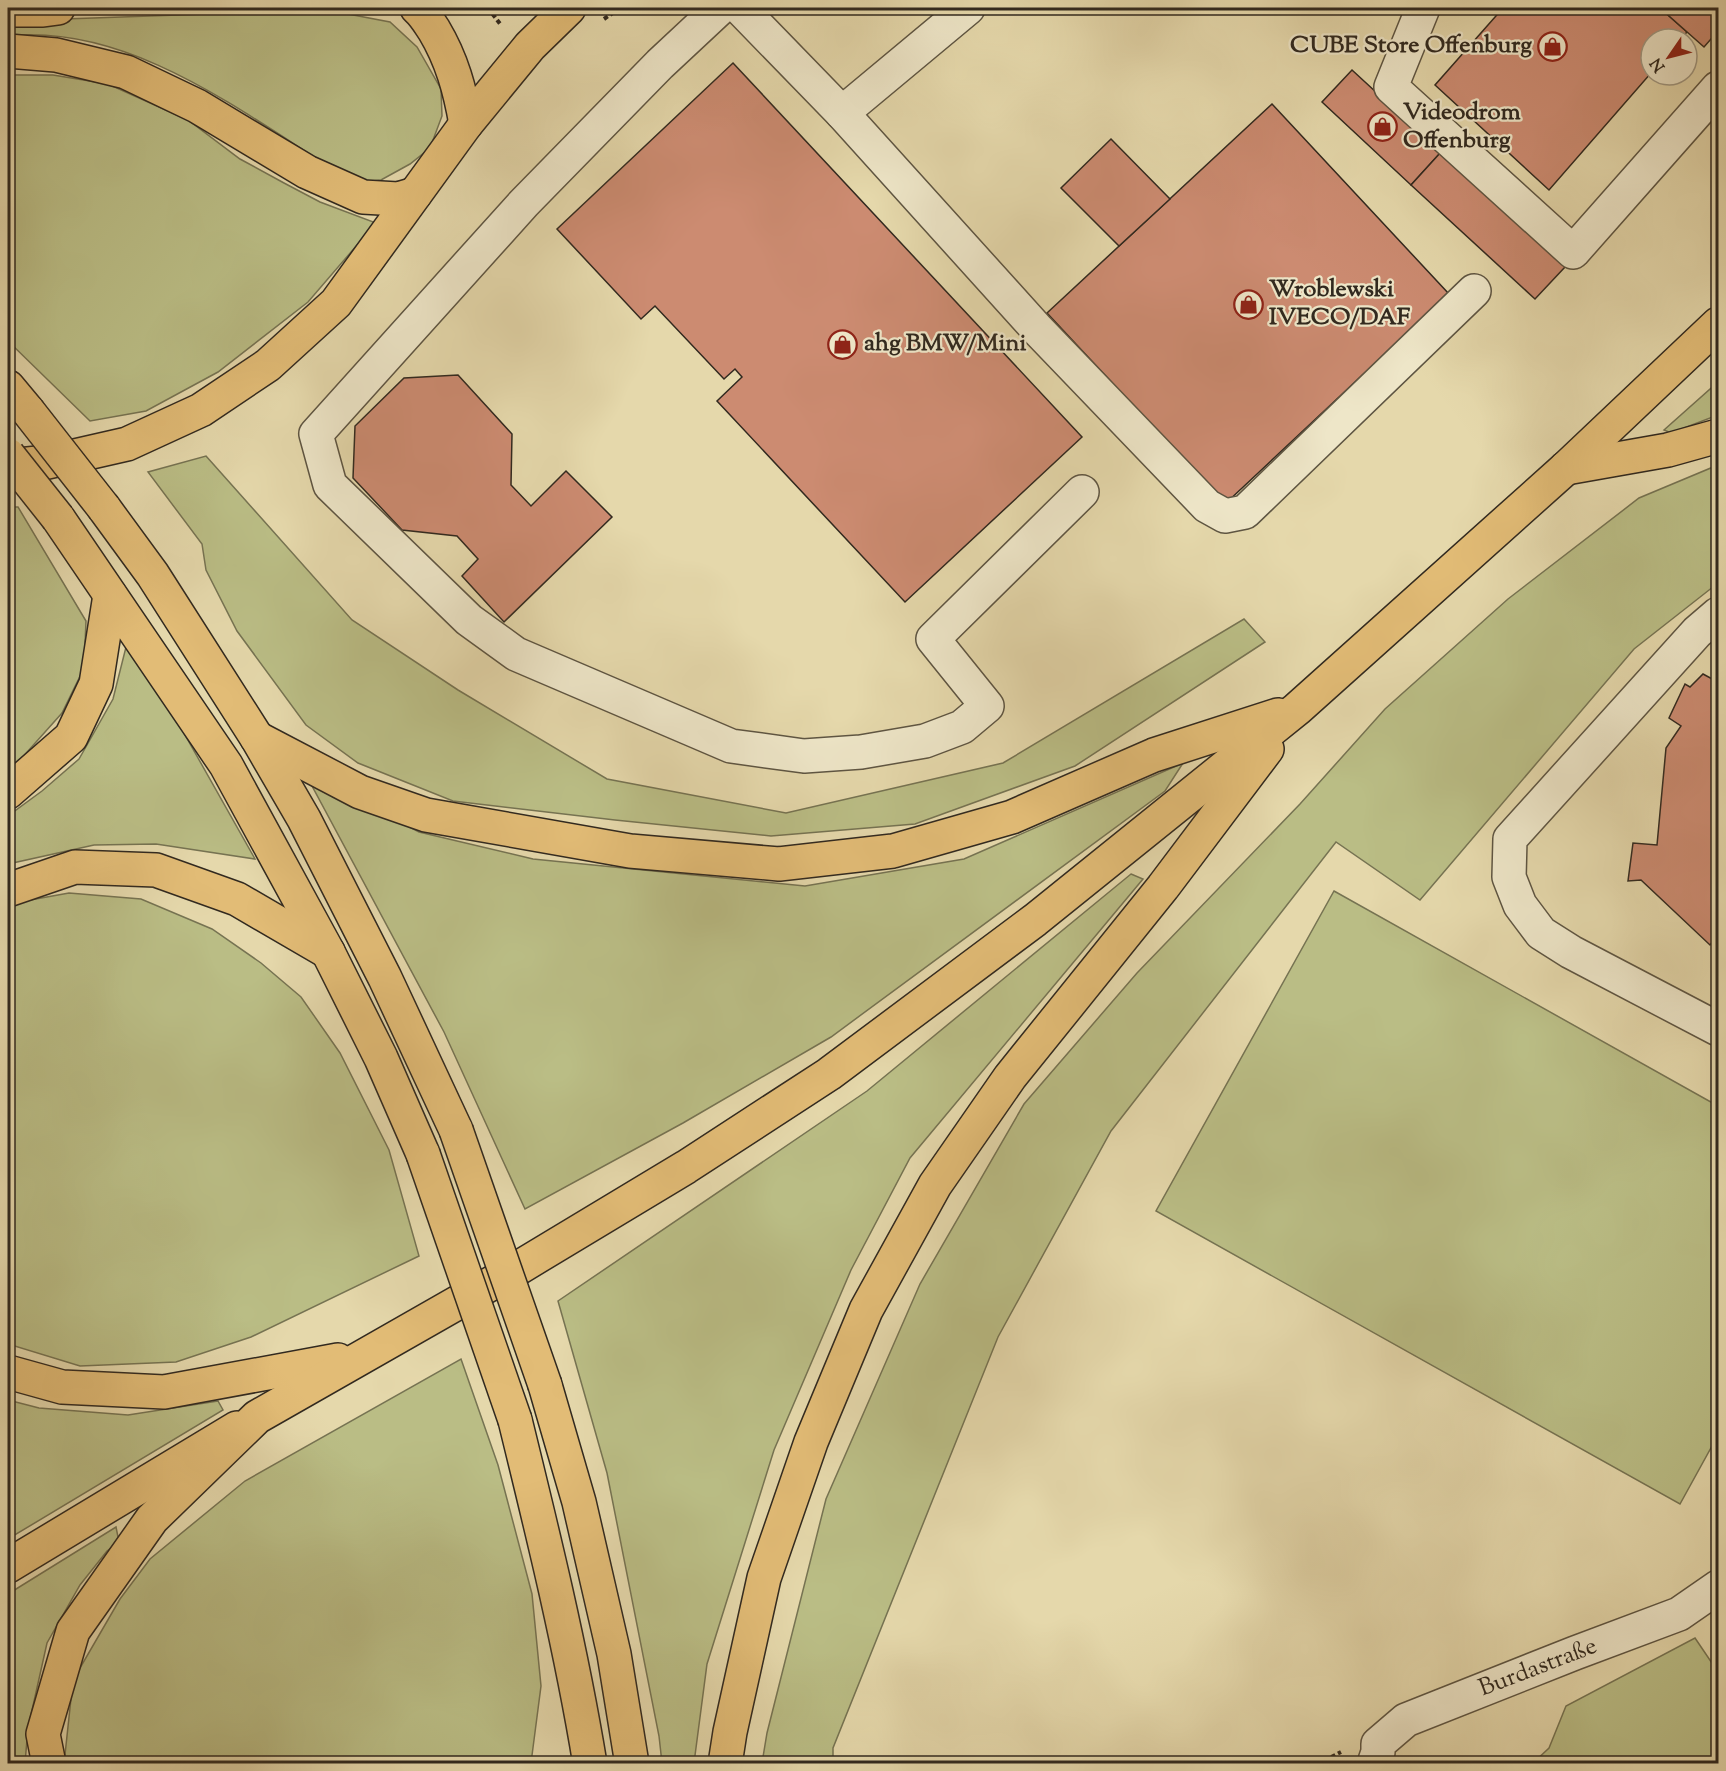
<svg xmlns="http://www.w3.org/2000/svg" width="1726" height="1771" viewBox="0 0 1726 1771" font-family="'Sorts Mill Goudy',serif">
<style>
.green{fill:#babd85;stroke:#767352;stroke-width:1.5}
.building{fill:#cc8b71;stroke:#31291f;stroke-width:1.5}
.lines{fill:none;stroke-linecap:round;stroke-linejoin:round}
.minor-casing{stroke:#5e5542;stroke-width:36}
.major-casing{stroke:#31291f;stroke-width:36}
.highway-casing{stroke:#31291f;stroke-width:36}
.path{stroke:#31291f;stroke-width:4;stroke-dasharray:4.5 3;stroke-linecap:butt}
.minor{stroke:#eee6c8;stroke-width:33}
.major{stroke:#e2bc76;stroke-width:33}
.highway{stroke:#e2bc76;stroke-width:33}
.highway-bridge-casing{stroke:#31291f;stroke-width:36;stroke-linecap:butt}
.highway-bridge{stroke:#e2bc76;stroke-width:33}
.labels{text-anchor:middle;dominant-baseline:central;stroke-width:4.5;stroke-linejoin:round;paint-order:stroke}
.poi-label{font-size:24px;font-weight:bold;fill:#31291f;stroke:#eee6c8;text-anchor:start}
.street-label{font-size:24px;fill:#31291f;stroke:#eee6c8}
</style>
<rect width="100%" height="100%" fill="#e5d8ab"/>
<filter id="stains"><feTurbulence type="fractalNoise" baseFrequency=".00333" numOctaves="4"/><feColorMatrix values="0 0 0 0 .2 0 0 0 0 .09 0 0 0 0 .02 0 0 0 .5 -.17"/></filter>
<radialGradient id="worn" r=".72"><stop offset=".6" stop-color="#630" stop-opacity="0"/><stop offset="1" stop-color="#630" stop-opacity=".3"/></radialGradient>
<g class="green">
<path d="M 235,13 L 348,14 L 390,22 L 417,47 L 441,89 L 442,116 L 430,148 L 410,164 L 381,180 L 356,183 C 252,121 136,23 8,36 L 8,21 Z"/>
<polygon points="8,75 53,75 108,84 188,120 240,159 284,183 320,202 376,223 308,302 218,372 146,411 90,421 8,341"/>
<polygon points="1718,382 1718,415 1671,433 1664,430"/>
<polygon points="206,456 352,620 458,690 607,779 786,813 1003,763 1244,619 1265,642 1075,766 915,824 771,836 615,820 453,801 358,763 306,725 237,631 206,570 202,544 148,472"/>
<polygon points="1718,465 1718,583 1634,649 1420,900 1336,842 1111,1131 998,1337 833,1748 833,1763 762,1763 767,1733 826,1499 920,1284 1024,1104 1137,973 1300,804 1385,709 1508,599 1639,498"/>
<polygon points="8,507 18,507 86,621 84,668 62,713 20,760 8,769"/>
<polygon points="126,647 176,719 255,859 156,844 94,845 8,864 8,816 42,791 79,759 113,699"/>
<polygon points="1183,763 1165,791 831,1037 683,1123 525,1209 444,1032 304,771 419,832 533,859 805,886 964,859"/>
<polygon points="1131,874 1143,879 910,1158 851,1270 774,1450 707,1664 694,1763 662,1763 659,1736 607,1473 558,1301 867,1091"/>
<polygon points="1334,891 1718,1106 1718,1435 1680,1504 1156,1211"/>
<polygon points="69,893 141,899 212,929 261,963 301,997 340,1053 389,1150 419,1256 251,1337 176,1362 80,1366 8,1344 8,904"/>
<polygon points="461,1359 498,1465 532,1594 541,1686 531,1763 64,1764 73,1680 120,1599 150,1559 245,1481"/>
<polygon points="8,1400 39,1408 128,1415 218,1401 223,1410 8,1539"/>
<polygon points="116,1527 119,1542 107,1551 80,1585 47,1643 28,1728 25,1763 8,1764 8,1594"/>
<polygon points="1695,1638 1718,1672 1718,1763 1502,1764 1500,1761 1533,1763 1549,1748 1566,1706"/>
</g>
<g class="building">
<polygon points="1503,8 1660,8 1687,32 1680,39 1651,39 1651,73 1549,190 1435,85"/>
<polygon points="1660,8 1718,8 1718,31 1704,47"/>
<polygon points="733,63 1082,437 905,602 717,401 742,377 735,369 724,379 655,306 641,319 557,229"/>
<polygon points="1352,70 1441,152 1411,185 1322,102"/>
<polygon points="1272,104 1449,294 1225,504 1047,313"/>
<polygon points="1111,139 1170,199 1119,246 1061,188"/>
<polygon points="1441,152 1565,267 1535,299 1411,185"/>
<polygon points="458,375 512,434 511,485 531,506 566,471 612,517 504,622 462,576 478,559 457,536 402,530 353,478 355,426 404,378"/>
<polygon points="1703,674 1714,680 1718,674 1718,935 1710,945 1641,880 1628,881 1633,843 1657,845 1666,748 1681,726 1669,718 1685,684 1690,687"/>
</g>
<g class="lines">
<defs>
<g id="minor">
<polyline points="720,8 660,64 524,203 316,434 330,485 469,620 516,654 731,746 804,756 861,752 925,741 962,727 987,706 933,639 1082,492"/>
<polyline points="740,8 842,113 968,8"/>
<polyline points="1423,8 1391,87 1573,252 1718,88"/>
<polyline points="842,113 1038,330 1207,506 1225,516 1245,512 1474,291"/>
<polyline points="1718,614 1697,632 1510,839 1509,877 1520,905 1541,933 1571,952 1718,1029"/>
<polyline points="1374,1764 1378,1752 1378,1744 1406,1720 1575,1653 1679,1614 1718,1587"/>
</g>
<g id="major">
<path d="M 417,8 C 424,14 428,21 434,30 C 452,60 460,90 466,124"/>
<polyline points="8,10 43,10 58,8"/>
<polyline points="8,466 48,462 127,444 201,410 268,365 336,303 466,124 530,46 569,8"/>
<polyline points="8,792 71,737 96,684 110,595"/>
<polyline points="8,1566 237,1428"/>
</g>
<g id="highway">
<polyline points="8,51 56,55 126,72 197,106 307,172 363,197 398,199 415,194"/>
<polyline points="8,387 28,411"/>
<polyline points="1566,468 1668,450 1718,436"/>
<polyline points="104,508 153,575 257,738 304,819 385,978 456,1130"/>
<polyline points="58,518 226,765 328,952 381,1058 423,1154"/>
<polyline points="257,738 360,792 426,815 630,851 779,864 893,851 1012,817 1154,755 1278,715"/>
<polyline points="8,890 75,867 156,870 237,899 328,952"/>
<polyline points="8,1372 62,1387 164,1392 338,1360"/>
<polyline points="545,1385 579,1502 614,1654 632,1764"/>
<path d="M 515,1420 C 543,1534 571,1648 590,1764"/>
<polyline points="49,1764 43,1734 73,1631 152,1519 257,1417 520,1267 686,1167 829,1074 1035,920 1297,709 1566,468 1718,324"/>
<polyline points="725,1764 730,1732 764,1578 811,1442 866,1310 935,1185 1010,1077 1163,887 1267,749"/>
</g>
</defs>
<use href="#minor" class="minor-casing"/>
<use href="#major" class="major-casing"/>
<use href="#highway" class="highway-casing"/>
<g class="path">
<polyline points="488,8 501,25"/>
<polyline points="604,19 620,8"/>
<polyline points="1318,1764 1341,1752"/>
</g>
<use href="#minor" class="minor"/>
<use href="#major" class="major"/>
<use href="#highway" class="highway"/>
<defs>
<g id="highway-bridge">
<polyline points="28,411 104,508"/>
<polyline points="8,455 58,518"/>
<polyline points="456,1130 545,1385"/>
<polyline points="423,1154 515,1420"/>
</g>
</defs>
<use href="#highway-bridge" class="highway-bridge-casing"/>
<use href="#highway-bridge" class="highway-bridge"/>
</g>
<defs>
<symbol id="shop-ring" viewBox="-11 -11 22 22"><circle r="9.5" fill="#eee6c8" stroke="#8f2418" stroke-width="1.5"/><path d="M-5-2.5h2.3a2.7 3.5 0 0 1 5.4 0H5L5.5 6h-11ZM-1.5-2.5h3a1.5 2.3 0 0 0-3 0Z" fill="#8f2418"/></symbol>
</defs>
<g fill-rule="evenodd">
<use href="#shop-ring" x="1536" y="30" width="33" height="33"/>
<use href="#shop-ring" x="1366" y="110" width="33" height="33"/>
<use href="#shop-ring" x="1232" y="288" width="33" height="33"/>
<use href="#shop-ring" x="826" y="328" width="33" height="33"/>
</g>
<g class="labels">
<g class="poi-label">
<text x="1532" y="46" text-anchor="end">CUBE Store Offenburg</text>
<text x="1403" y="113">Videodrom<tspan x="1403" dy="28">Offenburg</tspan></text>
<text x="1269" y="290">Wroblewski<tspan x="1269" dy="28">IVECO/DAF</tspan></text>
<text x="864" y="344">ahg BMW/Mini</text>
</g>
<g class="street-label">
<text transform="translate(1538 1668) rotate(-21)">Burdastraße</text>
</g>
</g>
<rect width="1726" height="1771" fill="none" stroke="#e5d8ab" stroke-width="30"/>
<rect x="9" y="9" width="1708" height="1753" fill="none" stroke="#31291f" stroke-width="3"/>
<rect x="15" y="15" width="1696" height="1741" fill="none" stroke="#31291f" stroke-width="1.5"/>
<g transform="translate(1669 57) rotate(235)"><circle r="28" fill="#eee6c8" stroke="#a29a84" stroke-width="1.5"/>
<path d="M0-4.5L10 22L0 15L-10 22Z" fill="#8f2418"/>
<text y="-9" font-size="16" font-weight="bold" text-anchor="middle" fill="#31291f">N</text>
</g>
<rect width="100%" height="100%" filter="url(#stains)"/>
<rect width="100%" height="100%" fill="url(#worn)"/>
</svg>
